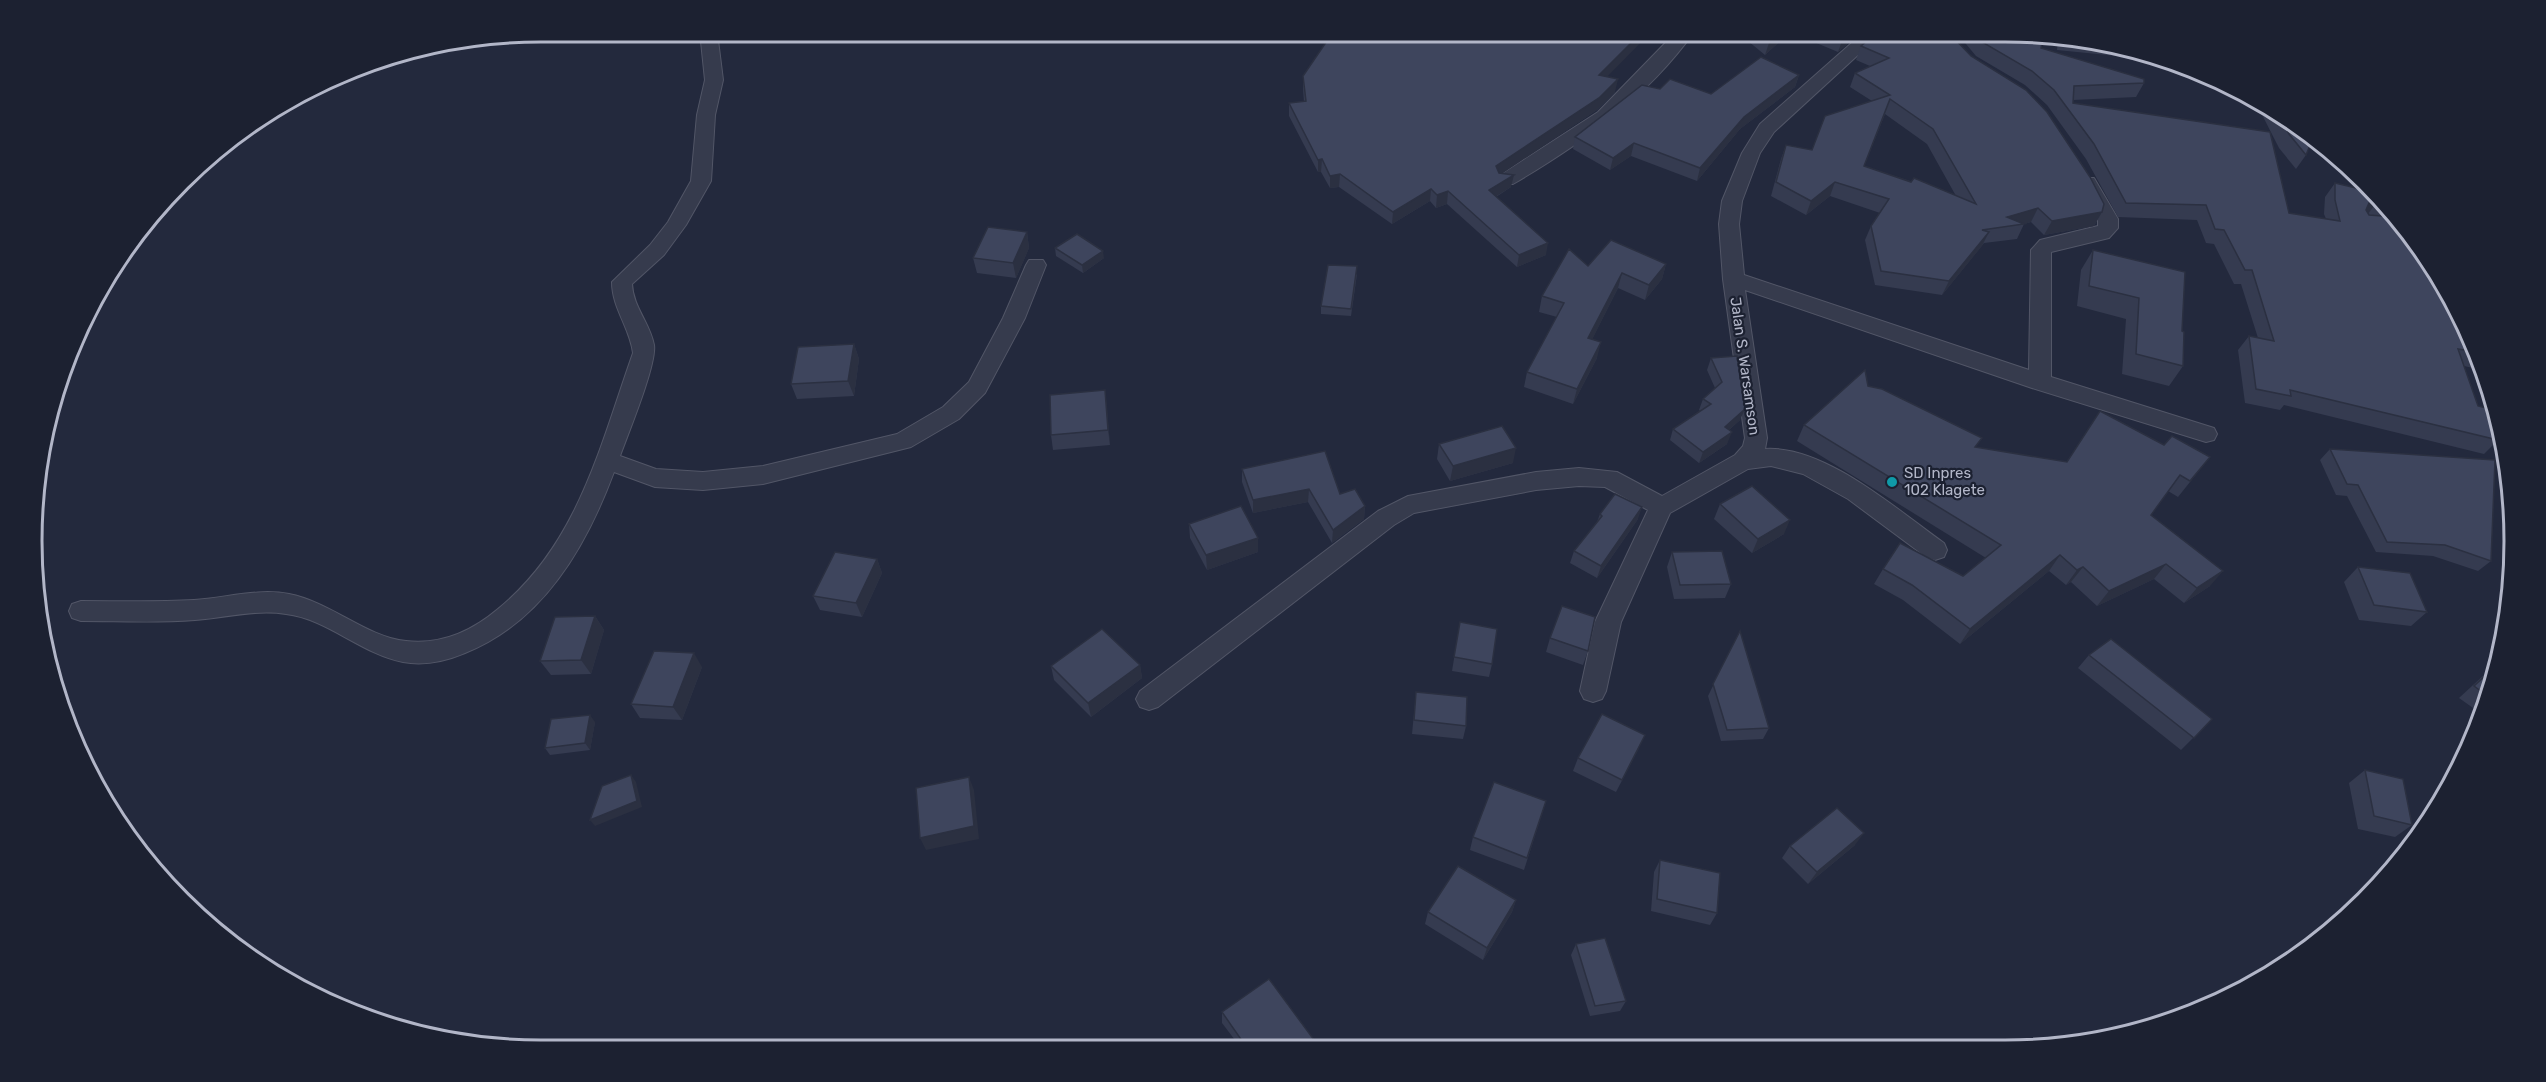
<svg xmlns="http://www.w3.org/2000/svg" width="2546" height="1082" viewBox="0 0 2546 1082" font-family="Rubik,sans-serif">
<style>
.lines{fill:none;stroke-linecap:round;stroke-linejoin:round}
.street-casing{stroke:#525667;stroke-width:2}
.street{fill:#363b4d;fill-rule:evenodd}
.wall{fill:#353b50;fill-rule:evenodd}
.shaded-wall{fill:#2b3041}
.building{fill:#3e455d;stroke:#2b3041;stroke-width:1.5;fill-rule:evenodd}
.culture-dot{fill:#0f9aa8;stroke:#1c2131;stroke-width:2}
.labels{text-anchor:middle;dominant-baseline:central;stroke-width:4.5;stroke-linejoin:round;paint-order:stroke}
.street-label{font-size:15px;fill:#b2b6c8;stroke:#1c2131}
.poi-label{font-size:15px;fill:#b2b6c8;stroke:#1c2131;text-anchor:start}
.rim{fill:none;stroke:#b2b6c8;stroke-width:3}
</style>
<rect width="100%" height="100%" fill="#23293d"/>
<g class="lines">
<defs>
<g id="street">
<path d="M 700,32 L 717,32 L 723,80 L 715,115 L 711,181 L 686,225 L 664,255 L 632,284 C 633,307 650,323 654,345 C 657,364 628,434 620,456 L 656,469 L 703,472 L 763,466 L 897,434 L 943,407 L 969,382 L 1003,318 L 1026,265 L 1029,260 L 1043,260 L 1046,265 L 1025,318 L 985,393 L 959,419 L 911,447 L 763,484 L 703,490 L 655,487 L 614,472 C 586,547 543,622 465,653 C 446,661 424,666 403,662 C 361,654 328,619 286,614 C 255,609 225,618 195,620 C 157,623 119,621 81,621 L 72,618 L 69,611 L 72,604 L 81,601 C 119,601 157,602 194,600 C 226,598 258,588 289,594 C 331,602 366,637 406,641 C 441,645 472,631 498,609 C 578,544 600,446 633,353 C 630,328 612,308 612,282 L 650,245 L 668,222 L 691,181 L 697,115 L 705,80 Z"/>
<path d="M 1676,32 L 1694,32 C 1647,98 1581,144 1513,184 L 1499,184 L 1496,180 L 1499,176 L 1598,112 Z"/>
<path d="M 1864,32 L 1883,32 L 1774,132 L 1760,153 L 1742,201 L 1739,224 L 1744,275 L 2029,370 L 2031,250 L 2040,240 L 2098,226 L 2098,219 L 2077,182 L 2080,178 L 2094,178 L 2118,219 L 2118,228 L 2109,238 L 2051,252 L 2051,377 L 2214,428 L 2217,434 L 2214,440 L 2206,442 L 2032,388 L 1745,290 L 1767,438 L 1765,449 C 1825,445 1897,510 1944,543 L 1947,550 L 1944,557 L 1935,560 L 1926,557 L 1848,499 L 1803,474 L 1771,466 L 1748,469 L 1670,513 L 1621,622 L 1606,691 L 1602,699 L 1593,702 L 1584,699 L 1580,691 L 1595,622 L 1648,510 L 1605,487 L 1579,486 L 1536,490 L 1414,513 L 1394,525 L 1158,707 L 1149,710 L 1140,707 L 1136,699 L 1140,691 L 1378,511 L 1408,496 L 1536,472 L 1579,468 L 1617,472 L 1662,496 L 1735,455 L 1743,446 L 1745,438 L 1723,279 L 1719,224 L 1722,201 L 1742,153 L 1760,124 Z"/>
</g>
</defs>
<use href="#street" class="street-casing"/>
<use href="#street" class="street"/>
</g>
<g class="wall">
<polygon points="1737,32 1861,32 1838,52 1790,32 1765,55"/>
<polygon points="1956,32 2005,32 2041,48 2144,83 2136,97 2073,100 2073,103 2289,213 2326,219 2324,214 2325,197 2335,183 2355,188 2339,157 2341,158 2396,217 2369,215 2462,316 2482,370 2464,366 2478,406 2498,440 2484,454 2284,405 2280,410 2245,403 2238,350 2249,336 2258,338 2241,284 2234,284 2214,244 2206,243 2197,220 2118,217 2086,159 2047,105 2025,85 1976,56"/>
<path d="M 1952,36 L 2102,212 L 2094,226 L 2044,235 L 2031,222 L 2024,224 L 2017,239 L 1984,243 L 1942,295 L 1875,285 L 1865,240 L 1871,226 L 1880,213 L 1830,196 L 1806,215 L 1771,196 L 1781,159 L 1786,145 L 1812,150 L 1872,101 L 1850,87 L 1855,73 L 1870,66 L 1856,60 L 1861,46 ZM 1885,114 L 1927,144 L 1956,196 L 1864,166 Z"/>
<polygon points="2058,40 2169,59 2177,62 2057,50"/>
<polygon points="1799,75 1795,87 1740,129 1697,181 1631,156 1610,170 1573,149 1575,137 1660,89 1711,94"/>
<polygon points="1303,76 1607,77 1615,92 1597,110 1502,173 1511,187 1496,197 1546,255 1517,267 1447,204 1436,208 1430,201 1392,224 1339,187 1330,188 1321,172 1318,172 1289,116 1289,103 1304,102 1303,89"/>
<polygon points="2229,86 2246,94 2236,94"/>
<polygon points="2253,97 2260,100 2313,138 2306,155 2296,169 2279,148"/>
<polygon points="1027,232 1029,248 1016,278 977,273 973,258"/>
<polygon points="1055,248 1104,258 1083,273 1056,256"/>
<polygon points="2093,250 2182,331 2183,366 2169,386 2122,374 2126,319 2077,306 2081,270"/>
<polygon points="1666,264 1662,279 1645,300 1618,288 1592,339 1597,358 1573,404 1524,387 1527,372 1557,317 1539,312 1542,296 1588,266"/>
<polygon points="1357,274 1351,316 1321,314 1321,306"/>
<polygon points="854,344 859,359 854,396 797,399 791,384"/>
<polygon points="1711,358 1740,420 1729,430 1727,444 1699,463 1670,440 1673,429 1700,411 1699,410 1703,399 1715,388 1707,370"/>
<polygon points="1868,386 1976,448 2067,462 2164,445 2210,457 2178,497 2168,491 2151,515 2210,586 2184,603 2154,579 2097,606 2071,582 2066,585 2049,571 1960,644 1903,600 1874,584 1883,569 1963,576 1986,558 1797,441 1804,425"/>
<polygon points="1105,390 1110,445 1053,450 1051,435"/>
<polygon points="1439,444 1513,463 1450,481 1437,459"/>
<polygon points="2330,449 2491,561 2478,571 2433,556 2376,552 2347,496 2336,495 2320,460"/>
<polygon points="1242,469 1340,494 1365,506 1364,519 1332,543 1308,502 1253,513 1242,482"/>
<polygon points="2509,480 2512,501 2505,483"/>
<polygon points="1720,504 1784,534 1752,553 1714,519"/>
<polygon points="1600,514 1638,519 1597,578 1570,563 1574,551 1597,522"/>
<polygon points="1189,524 1258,538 1258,552 1207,570 1190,538"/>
<polygon points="1672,552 1731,584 1725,598 1674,599 1667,567"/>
<polygon points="877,559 882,573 862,617 820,610 813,596"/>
<polygon points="2358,567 2427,612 2411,626 2359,620 2344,582"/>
<polygon points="595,616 604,630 591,674 551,675 540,661"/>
<polygon points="1460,622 1492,664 1489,677 1452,671"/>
<polygon points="1740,631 1769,728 1763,739 1721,741 1708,696"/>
<polygon points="1550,638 1588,651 1583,665 1546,652"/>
<polygon points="2089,655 2212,719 2181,750 2078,668"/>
<polygon points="2497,663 2487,705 2483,715 2459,698"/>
<polygon points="1140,665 1142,678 1091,717 1054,680 1051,666"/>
<polygon points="702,667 682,720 640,718 631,704"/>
<polygon points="1416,692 1466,726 1463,739 1412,734"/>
<polygon points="595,722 590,750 550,755 545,748"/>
<polygon points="1639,748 1616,792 1573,771 1578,758"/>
<polygon points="2365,770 2412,825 2395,837 2358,829 2349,783"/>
<polygon points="1546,801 1524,870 1470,850 1473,837"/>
<polygon points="1855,845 1808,884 1782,858 1790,846"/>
<polygon points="1660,860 1717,913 1710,925 1651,911 1654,872"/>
<polygon points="1516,900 1512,912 1483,960 1425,924 1428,912"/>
<polygon points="1576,944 1626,1001 1620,1011 1590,1016 1571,955"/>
<polygon points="1222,1012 1320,1048 1241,1048 1222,1023"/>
</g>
<g class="shaded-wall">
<polygon points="1642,32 1651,32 1597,87 1599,75"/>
<polygon points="1779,32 1790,32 1765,55 1770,40"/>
<polygon points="1850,32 1861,32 1838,52 1843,38"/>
<polygon points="1799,75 1795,87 1740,129 1697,181 1700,168 1744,117"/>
<polygon points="1618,79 1615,92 1597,110 1494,179 1496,166"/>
<polygon points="1634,143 1631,156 1610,170 1613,158"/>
<polygon points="1322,159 1321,172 1318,172 1318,160"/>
<polygon points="1340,174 1339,187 1330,188 1330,176"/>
<polygon points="1514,175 1511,187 1487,202 1489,190"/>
<polygon points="1835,182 1830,196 1806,215 1811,201"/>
<polygon points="1431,189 1430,201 1392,224 1393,212"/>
<polygon points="1448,191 1447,204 1436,208 1437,195"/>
<polygon points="2378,201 2367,215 2358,217 2369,203"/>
<polygon points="2038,208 2031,222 2021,225 2007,217"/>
<polygon points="2102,212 2094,226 2044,235 2052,221"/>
<polygon points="1027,232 1029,248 1016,278 1013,263"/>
<polygon points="1989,232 1982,246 1942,295 1949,281"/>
<polygon points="1548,243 1546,255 1517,267 1519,255"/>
<polygon points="1103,251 1104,258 1083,273 1082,265"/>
<polygon points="1666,264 1662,279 1645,300 1649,285"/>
<polygon points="1622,273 1618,288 1585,354 1588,338"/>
<polygon points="1601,342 1597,358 1573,404 1577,389"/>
<polygon points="854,344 859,359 854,396 848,381"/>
<polygon points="1105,390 1107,405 1110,445 1108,430"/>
<polygon points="1745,409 1740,420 1720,438 1725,427"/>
<polygon points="1732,432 1727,444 1699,463 1703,452"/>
<polygon points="1516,448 1513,463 1450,481 1453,466"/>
<polygon points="1309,489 1308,502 1253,513 1253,500"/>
<polygon points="1365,506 1364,519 1332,543 1333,530"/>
<polygon points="1642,507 1638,519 1597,578 1601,566"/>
<polygon points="1790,520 1784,534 1752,553 1758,539"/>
<polygon points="1258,538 1258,552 1207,570 1206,555"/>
<polygon points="2060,555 2049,571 1960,644 1970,629"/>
<polygon points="877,559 882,573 862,617 856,603"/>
<polygon points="2166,564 2154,579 2097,606 2109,591"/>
<polygon points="2083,567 2071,582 2066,585 2077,570"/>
<polygon points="2223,571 2210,586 2184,603 2197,588"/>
<polygon points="595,616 604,630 591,674 581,660"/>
<polygon points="694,653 702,667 682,720 673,707"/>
<polygon points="1140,665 1142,678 1091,717 1088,703"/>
<polygon points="590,715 595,722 590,750 585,743"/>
<polygon points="631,775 636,782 642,807 595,826 590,820"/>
<polygon points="969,777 974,790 979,839 926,850 920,838"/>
<polygon points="1864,833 1855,845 1808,884 1817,872"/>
<polygon points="1516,900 1512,912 1483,960 1487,948"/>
</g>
<g class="building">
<polygon points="1333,32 1642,32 1599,75 1618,79 1599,98 1496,166 1499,173 1514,175 1489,190 1548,243 1519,255 1448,191 1437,195 1431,189 1393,212 1340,174 1330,176 1322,159 1318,160 1289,103 1306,101 1303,76"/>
<polygon points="1758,32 1779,32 1770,40"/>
<polygon points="1827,32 1850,32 1843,38"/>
<path d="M 1877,32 L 1950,32 L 1952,36 L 1971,56 L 2026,90 L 2047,112 L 2090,177 L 2104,204 L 2102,212 L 2052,221 L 2038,208 L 2007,217 L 2024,224 L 1982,230 L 1989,232 L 1949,281 L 1881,271 L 1871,226 L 1889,199 L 1835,182 L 1811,201 L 1776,182 L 1786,145 L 1812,150 L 1825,116 L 1890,95 L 1855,73 L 1889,58 L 1861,46 ZM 1890,99 L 1933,129 L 1976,204 L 1914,178 L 1911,182 L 1864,166 Z"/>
<polygon points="1973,32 2005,32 2043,38 2041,48 2144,79 2144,83 2074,86 2073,103 2270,132 2289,213 2340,221 2335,200 2335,183 2373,192 2381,201 2369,203 2366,210 2369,215 2396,217 2409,231 2462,316 2476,352 2458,349 2478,406 2497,411 2499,419 2498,440 2290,390 2291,396 2256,389 2249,336 2274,341 2252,270 2245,270 2224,230 2215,229 2206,205 2126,203 2094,144 2054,90 2032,71 1982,42"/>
<polygon points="1761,57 1799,75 1744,117 1700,168 1634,143 1613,158 1575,137 1642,85 1660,89 1670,79 1711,94"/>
<polygon points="2278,113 2313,138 2306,155 2289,134"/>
<polygon points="988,227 1027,232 1013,263 973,258"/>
<polygon points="1077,234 1103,251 1082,265 1055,248"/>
<polygon points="1611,240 1666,264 1649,285 1622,273 1588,338 1601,342 1577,389 1527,372 1564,303 1542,296 1569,249 1588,266"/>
<polygon points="2093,250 2185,272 2182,331 2184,332 2183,366 2136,354 2139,298 2089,286"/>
<polygon points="1328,265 1357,266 1351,309 1321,306"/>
<polygon points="854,344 848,381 791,384 798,347"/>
<polygon points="1737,356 1745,409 1725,427 1732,432 1703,452 1673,429 1711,404 1703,399 1722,382 1711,358"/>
<polygon points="1865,370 1868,386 1882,389 1982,438 1975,447 2067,462 2100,411 2164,445 2172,436 2210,457 2190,481 2180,475 2151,515 2223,571 2197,588 2166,564 2109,591 2083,567 2077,570 2060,555 1970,629 1912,585 1883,569 1900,543 1963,576 2001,545 1804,425"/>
<polygon points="1105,390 1108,430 1051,435 1050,395"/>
<polygon points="1502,426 1516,448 1453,466 1439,444"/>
<polygon points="2330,449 2495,460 2491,561 2445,545 2387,542 2358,485 2347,484"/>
<polygon points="1325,451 1340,494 1355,489 1365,506 1333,530 1309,489 1253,500 1242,469"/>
<polygon points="1752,486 1790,520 1758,539 1720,504"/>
<polygon points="1615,494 1642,507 1601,566 1574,551 1602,516 1600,514"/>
<polygon points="1241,506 1258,538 1206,555 1189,524"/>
<polygon points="1722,551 1731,584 1680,585 1672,552"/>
<polygon points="835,552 877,559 856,603 813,596"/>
<polygon points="2358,567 2410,573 2427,612 2374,605"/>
<polygon points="1562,606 1595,617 1588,651 1550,638"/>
<polygon points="595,616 581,660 540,661 555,617"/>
<polygon points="1460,622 1497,629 1492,664 1454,657"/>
<polygon points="1102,629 1140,665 1088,703 1051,666"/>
<polygon points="1740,631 1769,728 1727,730 1713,684"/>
<polygon points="2111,639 2212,719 2194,738 2089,655"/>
<polygon points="654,651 694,653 673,707 631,704"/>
<polygon points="2497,665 2489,697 2474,686"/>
<polygon points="1416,692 1467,697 1466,726 1414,720"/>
<polygon points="1602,714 1645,735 1622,780 1578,758"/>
<polygon points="590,715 585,743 545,748 551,719"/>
<polygon points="2365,770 2403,779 2412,825 2374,816"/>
<polygon points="631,775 637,801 590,820 602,786"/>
<polygon points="969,777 974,826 920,838 916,788"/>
<polygon points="1494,782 1546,801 1527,858 1473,837"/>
<polygon points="1837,808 1864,833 1817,872 1790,846"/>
<polygon points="1660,860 1720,873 1717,913 1657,899"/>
<polygon points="1458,866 1516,900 1487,948 1428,912"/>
<polygon points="1605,938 1626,1001 1595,1006 1576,944"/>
<polygon points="1269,979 1320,1048 1247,1048 1222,1012"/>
</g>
<circle class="culture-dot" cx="1892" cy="482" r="6"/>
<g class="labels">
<g class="street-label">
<text transform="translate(1745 366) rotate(82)">Jalan S. Warsamson</text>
</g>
<g class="poi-label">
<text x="1904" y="473">SD Inpres<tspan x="1904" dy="17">102 Klagete</tspan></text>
</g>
</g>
<path d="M0 0H2546V1082H0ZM541 42H2005A499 499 0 0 1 2504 541V541A499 499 0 0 1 2005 1040H541A499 499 0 0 1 42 541V541A499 499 0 0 1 541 42Z" fill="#1c2131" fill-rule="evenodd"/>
<path class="rim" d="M541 42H2005A499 499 0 0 1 2504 541V541A499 499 0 0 1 2005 1040H541A499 499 0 0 1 42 541V541A499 499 0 0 1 541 42Z"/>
</svg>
